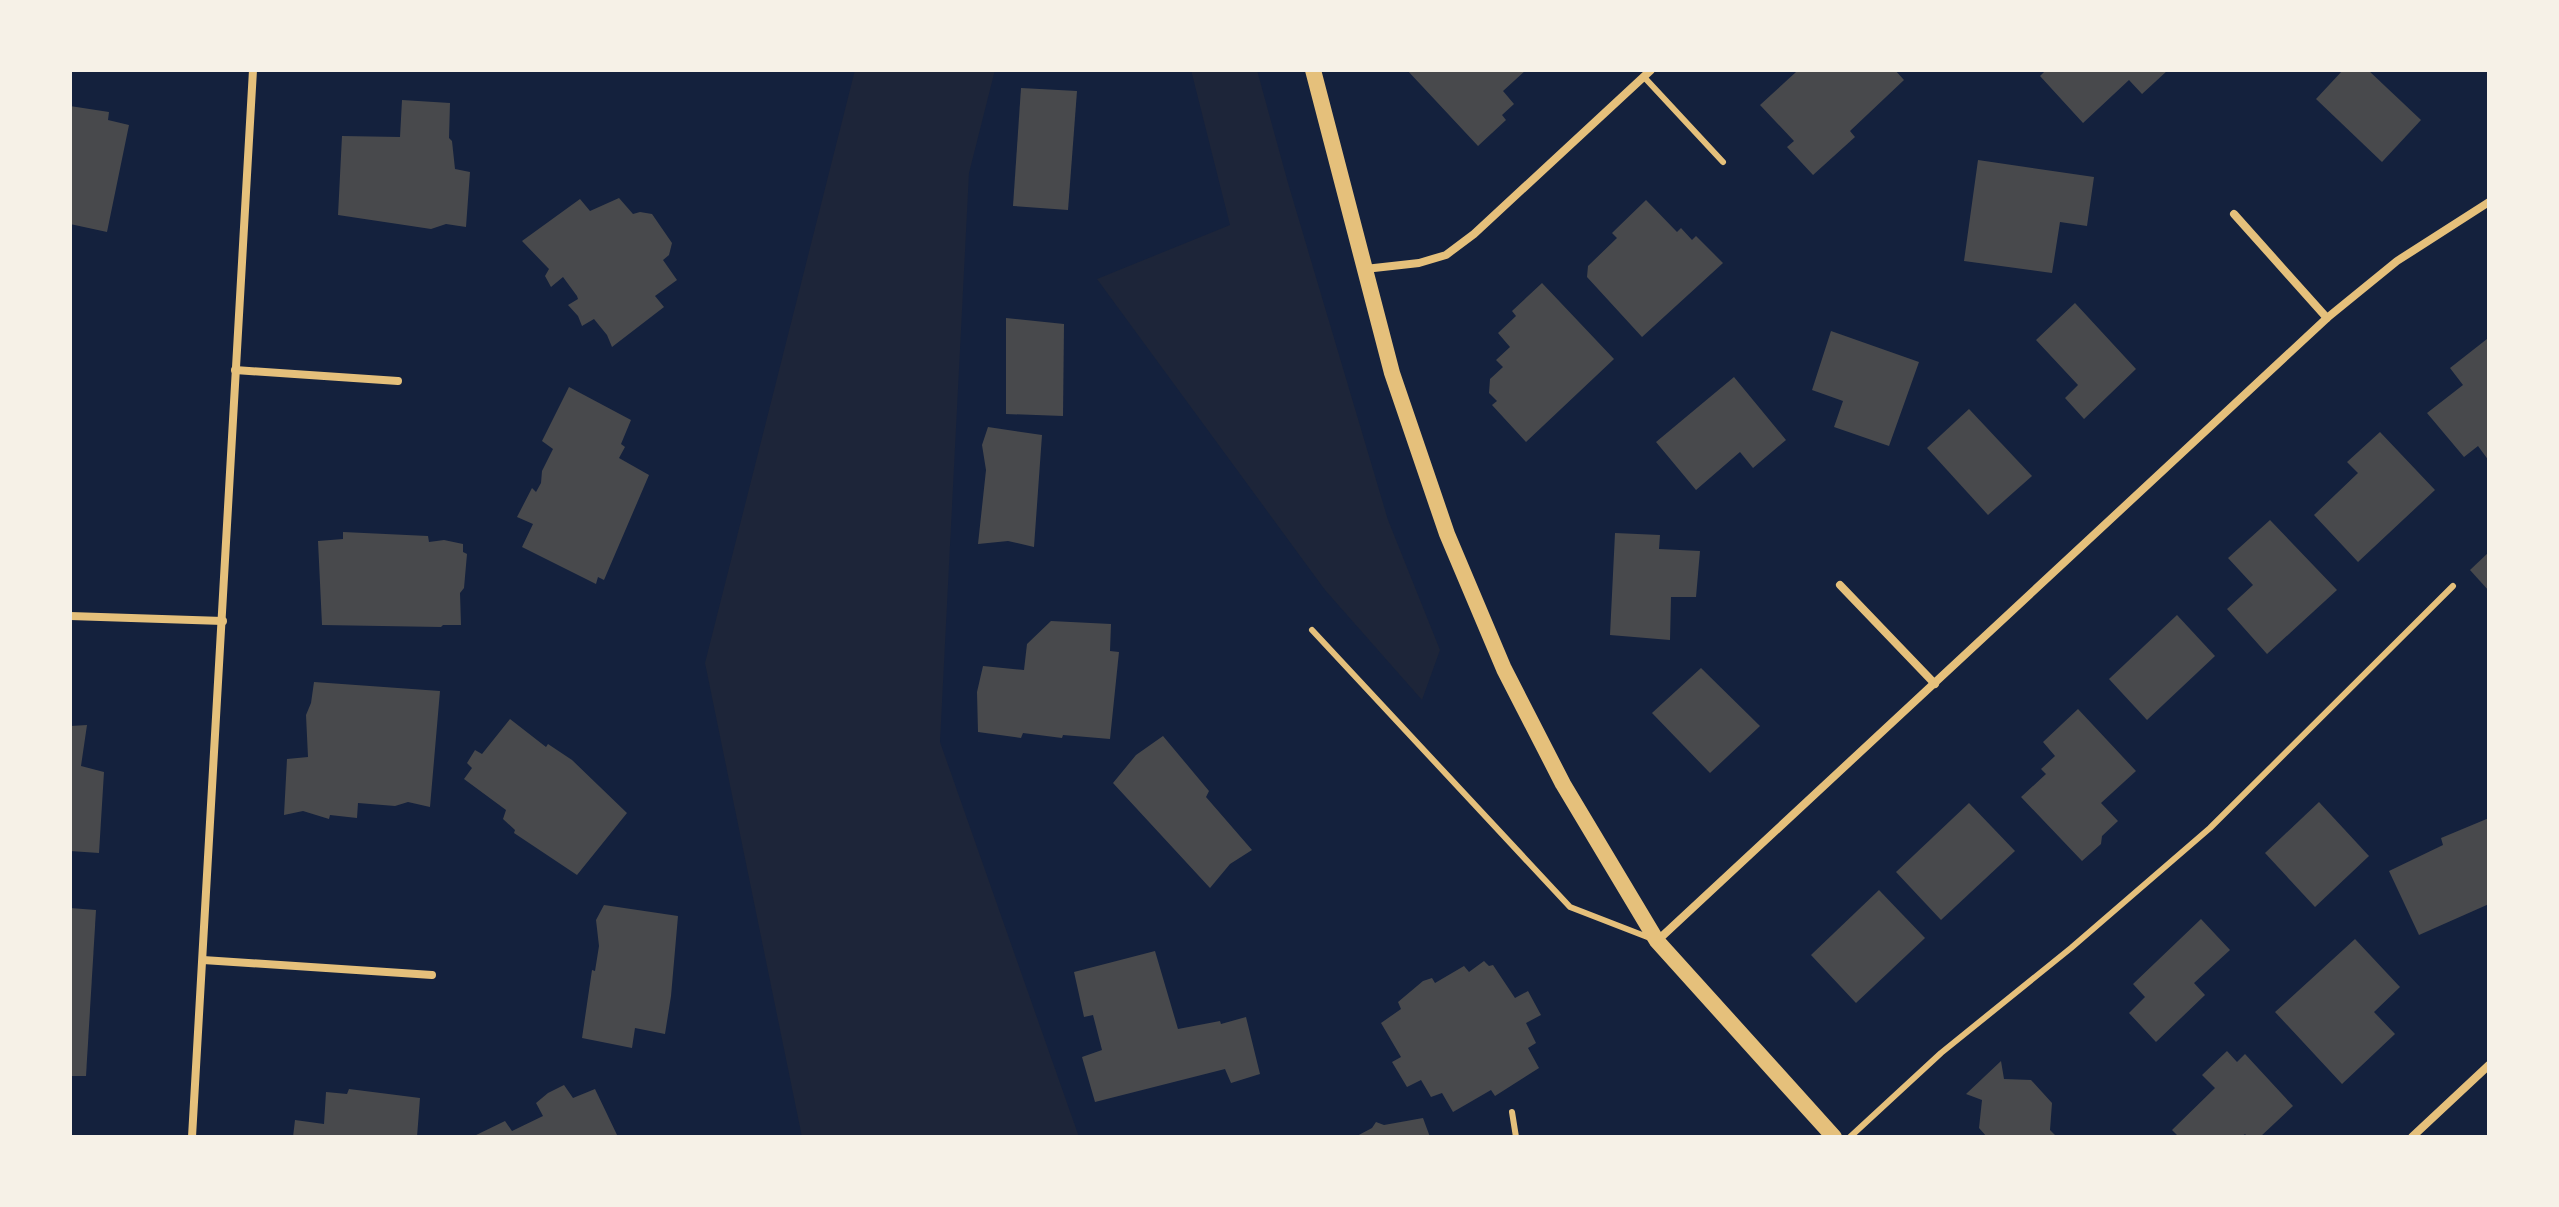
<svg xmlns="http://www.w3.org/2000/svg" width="2559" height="1207" viewBox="0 0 2559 1207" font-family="Raleway,sans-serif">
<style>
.green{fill:#1d2539}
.building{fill:#48494c}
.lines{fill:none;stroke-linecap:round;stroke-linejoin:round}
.service{stroke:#e5c07b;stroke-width:6}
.minor{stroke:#e5c07b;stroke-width:8}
.secondary{stroke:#e5c07b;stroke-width:16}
</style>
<rect width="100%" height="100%" fill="#14213d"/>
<g class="green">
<polygon points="855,70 995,70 969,173 940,742 1079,1137 802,1137 705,663"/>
<polygon points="1191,70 1257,70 1288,183 1388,520 1440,650 1422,700 1325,590 1097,279 1230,225"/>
</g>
<g class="building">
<polygon points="1407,70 1526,70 1503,91 1514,104 1502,115 1506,120 1478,146"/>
<polygon points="1794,70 1895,70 1904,80 1850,131 1855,137 1813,175 1787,147 1794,141 1760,105 1796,72"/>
<polygon points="2046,70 2168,70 2142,94 2129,80 2083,123 2040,76"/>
<polygon points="2343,70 2368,70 2421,120 2382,162 2316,99"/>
<polygon points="1021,88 1077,91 1068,210 1013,206"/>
<polygon points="402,100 450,103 449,138 452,141 455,169 470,172 466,227 446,224 431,229 338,215 342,136 400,137"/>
<polygon points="70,106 109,112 108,120 129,125 107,232 70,224"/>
<polygon points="1978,160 2094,177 2087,226 2060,222 2052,273 1964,261"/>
<polygon points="619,198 633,214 640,212 652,214 672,243 669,255 663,260 677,280 655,296 664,307 612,347 607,335 594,319 582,326 578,316 568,305 578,299 577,296 563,277 551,287 545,276 549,269 522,241 580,199 590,211"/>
<polygon points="1646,200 1677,232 1681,228 1692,240 1696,236 1723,263 1642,337 1587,277 1588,266 1617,238 1612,233"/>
<polygon points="1542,283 1614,359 1526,442 1492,405 1497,401 1489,393 1490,379 1503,367 1496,360 1510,347 1498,333 1516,316 1512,311"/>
<polygon points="2075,303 2136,369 2084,419 2065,398 2078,385 2036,340"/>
<polygon points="1006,318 1064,324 1063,416 1006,414"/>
<polygon points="1831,331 1919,362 1889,446 1834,427 1843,401 1812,390"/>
<polygon points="2487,339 2489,341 2489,461 2478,446 2464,457 2427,413 2463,385 2450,368"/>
<polygon points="1734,377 1786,440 1753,468 1740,452 1696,490 1656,442"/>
<polygon points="569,387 631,420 621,444 625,447 619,458 649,475 604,580 598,577 596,584 522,547 533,524 517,517 532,488 536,492 541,483 542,471 553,449 542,441"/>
<polygon points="1969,409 2032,476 1988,515 1927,448"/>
<polygon points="988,427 1042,435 1034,547 1008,541 978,544 986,470 982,445"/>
<polygon points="2380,432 2435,490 2358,562 2314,515 2358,473 2347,462"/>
<polygon points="2270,520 2337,590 2267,654 2227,609 2253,585 2228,558"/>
<polygon points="343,532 428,536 429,542 444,540 463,544 463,552 467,554 464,588 460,593 461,625 443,625 441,627 322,625 318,541 343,539"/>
<polygon points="1615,533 1660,535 1659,549 1700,551 1696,597 1671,597 1670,640 1610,635"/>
<polygon points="2489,552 2489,591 2470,570"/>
<polygon points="2177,615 2215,656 2147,720 2109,679"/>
<polygon points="1051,621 1111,624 1110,651 1119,652 1110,739 1063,735 1062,738 1023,733 1021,738 978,732 977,692 983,666 1024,670 1027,644"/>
<polygon points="1701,668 1760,726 1710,773 1652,713"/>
<polygon points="314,682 440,691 430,807 408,802 395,806 358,803 357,818 330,815 329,819 303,811 284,815 287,759 308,757 306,715 311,703"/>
<polygon points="2078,709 2136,771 2101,803 2118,821 2102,836 2101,844 2082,861 2021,797 2046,774 2041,769 2055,756 2043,742"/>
<polygon points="510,719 546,747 548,744 572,760 627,813 577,875 514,833 515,830 503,819 506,810 464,779 472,768 467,763 475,750 482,754"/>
<polygon points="87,725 81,766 104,772 99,853 70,851 70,726"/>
<polygon points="1163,736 1209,791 1206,797 1252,850 1230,864 1210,888 1113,783 1136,755"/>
<polygon points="2319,802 2369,856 2315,907 2265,853"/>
<polygon points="1969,803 2015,851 1941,920 1896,872"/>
<polygon points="2489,818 2489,904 2419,935 2389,871 2443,845 2441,838"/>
<polygon points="1879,890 1925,938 1856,1003 1811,955"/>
<polygon points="604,905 678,916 671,996 665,1034 635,1028 632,1048 582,1038 592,970 595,971 599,946 596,920"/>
<polygon points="70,908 96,910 86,1076 70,1076"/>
<polygon points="2201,919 2230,950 2194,983 2205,995 2156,1042 2129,1013 2145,997 2133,984"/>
<polygon points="2355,939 2400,987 2374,1012 2395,1034 2342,1084 2275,1012"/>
<polygon points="1155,951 1178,1029 1220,1021 1221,1024 1246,1017 1260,1074 1231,1083 1225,1069 1095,1102 1082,1057 1102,1050 1093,1015 1084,1017 1074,972"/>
<polygon points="1484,961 1489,966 1493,965 1515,998 1528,991 1541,1015 1526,1023 1536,1043 1528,1048 1539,1068 1495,1096 1491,1090 1453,1112 1442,1093 1431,1097 1421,1080 1407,1087 1392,1062 1401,1057 1381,1023 1401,1009 1398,1002 1423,981 1432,978 1435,983 1464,966 1469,972"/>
<polygon points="2227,1051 2237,1062 2245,1054 2293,1106 2260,1137 2248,1137 2245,1134 2241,1137 2179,1137 2172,1130 2215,1088 2202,1075"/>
<polygon points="2001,1061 2004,1079 2031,1080 2052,1103 2050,1130 2057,1137 1987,1137 1979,1128 1982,1100 1966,1094"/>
<polygon points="564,1085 573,1098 595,1089 618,1137 472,1137 505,1121 512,1131 543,1116 536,1103 548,1093"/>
<polygon points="349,1089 420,1098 417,1137 293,1137 295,1120 324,1124 326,1092 347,1094"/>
<polygon points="1423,1118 1430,1137 1355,1137 1372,1128 1376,1122 1384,1125"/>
</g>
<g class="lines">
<g class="service">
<polyline points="1644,77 1723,162"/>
<polyline points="1312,630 1570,907 1650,938"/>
<polyline points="1512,1112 1516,1137"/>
<polyline points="1850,1137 1941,1053 2071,948 2210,828 2453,586"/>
</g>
<g class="minor">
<polyline points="2234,214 2327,318"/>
<polyline points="1365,269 1419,263 1446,255 1474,234 1651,70"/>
<polyline points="235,370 398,381"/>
<polyline points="1840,585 1935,684"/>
<polyline points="70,616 223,621"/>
<polyline points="1657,941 2327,318 2397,261 2489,202"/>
<polyline points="203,960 432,975"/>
<polyline points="192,1137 253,70"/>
<polyline points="2412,1137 2489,1065"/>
</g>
<polyline class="secondary" points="1313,70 1392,373 1447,534 1504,669 1563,784 1657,941 1834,1137"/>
</g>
<rect width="2559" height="1207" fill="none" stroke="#f6f1e7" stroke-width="144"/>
</svg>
